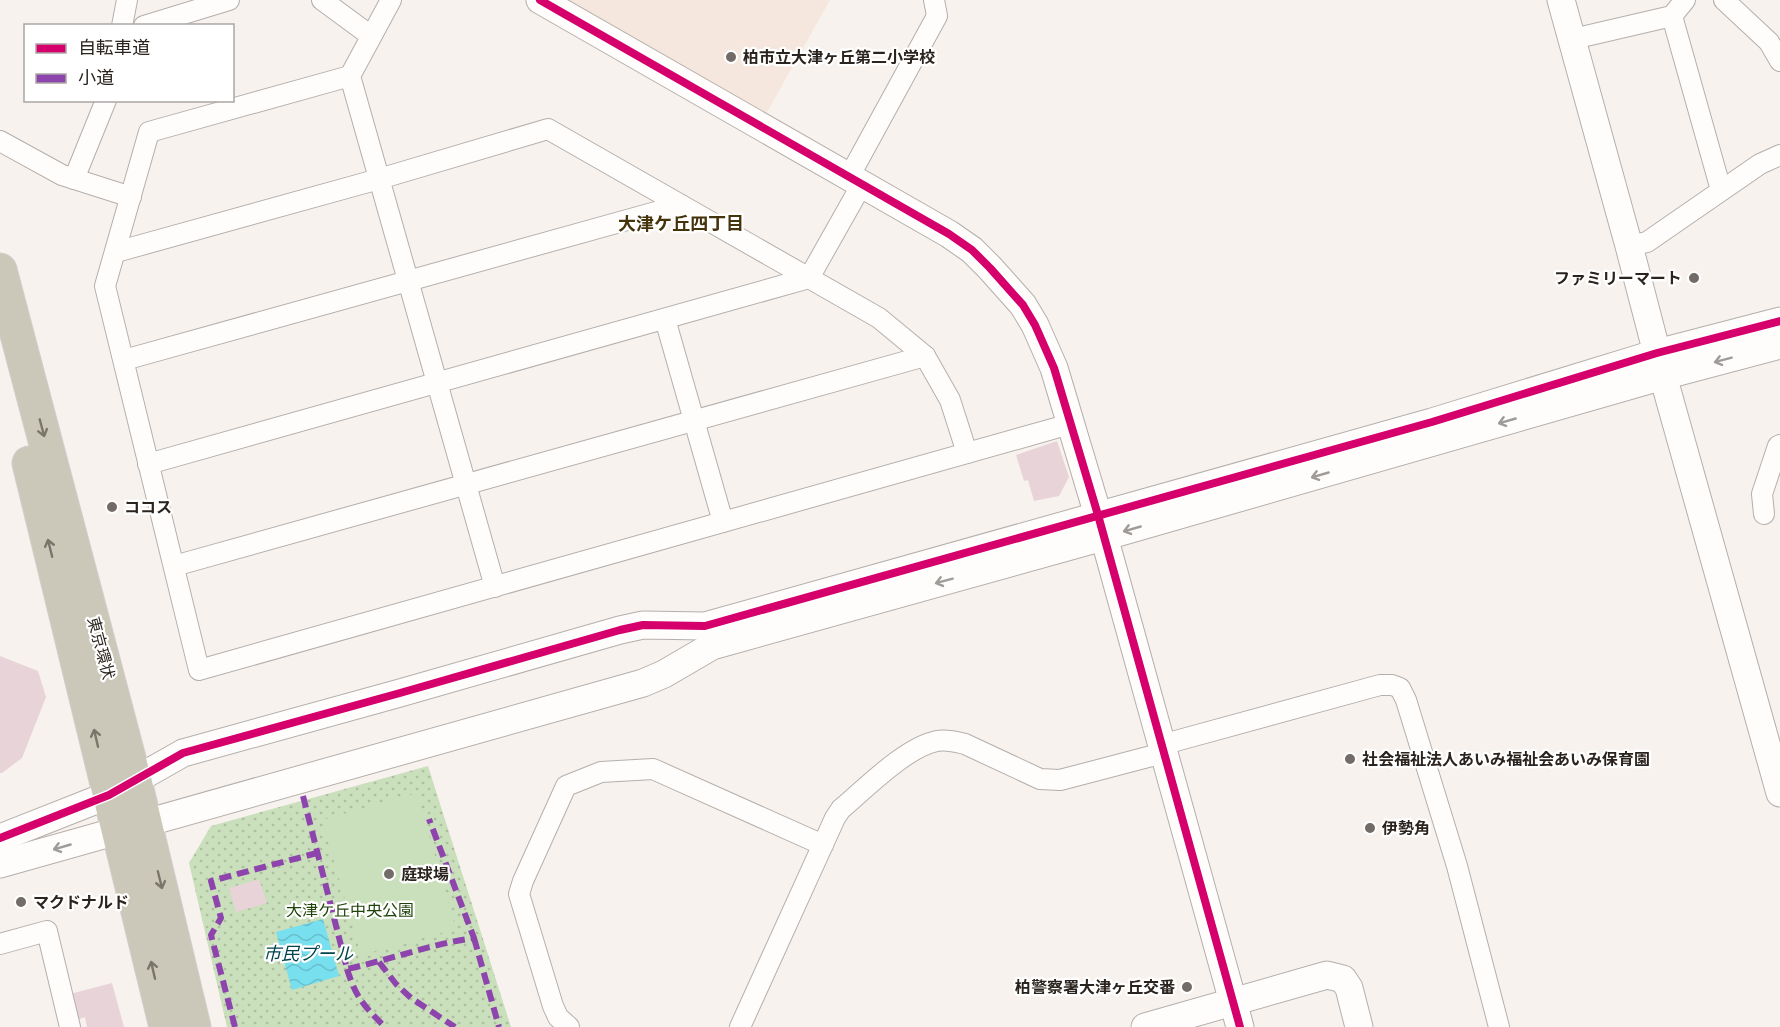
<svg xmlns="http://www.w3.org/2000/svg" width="1780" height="1027" viewBox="0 0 1780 1027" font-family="Montserrat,'Noto Sans JP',sans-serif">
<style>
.built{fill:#f6e7de}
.grass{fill:url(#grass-dots)}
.garden{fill:#cadfbb}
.water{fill:url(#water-waves)}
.building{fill:#e8d3d9}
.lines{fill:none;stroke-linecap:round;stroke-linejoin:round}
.street-casing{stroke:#b5afab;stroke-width:22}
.secondary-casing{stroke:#b5afab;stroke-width:29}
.highway-casing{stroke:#d2cecc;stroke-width:35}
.street{stroke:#fefdfc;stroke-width:20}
.secondary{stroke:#fefdfc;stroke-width:27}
.highway{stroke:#ccc8b9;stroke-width:33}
.quiet{stroke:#8e44ad;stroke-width:6;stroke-dasharray:12 6;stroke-linecap:butt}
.cycleway-casing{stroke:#fff;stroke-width:11}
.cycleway{stroke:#d6006c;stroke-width:8}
.oneway{stroke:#9f9b98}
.oneway2{stroke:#7b766c}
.poi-dot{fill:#726b67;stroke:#fff;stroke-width:2}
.labels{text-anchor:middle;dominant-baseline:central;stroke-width:4.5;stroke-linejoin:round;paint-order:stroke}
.poi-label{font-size:16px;font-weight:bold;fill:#2a231e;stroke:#fff;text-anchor:start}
.street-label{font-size:16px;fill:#2a231e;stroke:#fff}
.park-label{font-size:16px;fill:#1f430a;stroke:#fff}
.neighbourhood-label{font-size:18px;font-weight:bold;fill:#44330b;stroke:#fff}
.water-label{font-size:18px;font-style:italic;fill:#00444e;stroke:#fff}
</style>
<defs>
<pattern id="grass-dots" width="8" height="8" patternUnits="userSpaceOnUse" patternTransform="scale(1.5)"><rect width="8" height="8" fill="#cadfbb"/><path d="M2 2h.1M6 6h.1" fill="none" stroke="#aebfa0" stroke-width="1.8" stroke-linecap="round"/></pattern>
<pattern id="water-waves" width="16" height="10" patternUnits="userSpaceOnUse" patternTransform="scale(1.5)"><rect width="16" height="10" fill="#78dfee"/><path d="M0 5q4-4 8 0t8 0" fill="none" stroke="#68bfcc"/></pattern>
</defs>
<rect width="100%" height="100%" fill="#f8f2ee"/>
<polygon class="built" points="563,0 830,0 766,114"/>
<polygon class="grass" points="428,766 511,1027 227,1027 189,863 211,826"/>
<polygon class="garden" points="417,793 456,929 361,955 322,820"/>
<polygon class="water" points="323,919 339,976 292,990 276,932"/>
<g class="building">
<polygon points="1057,441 1069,477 1059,496 1034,501 1028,480 1024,481 1016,455"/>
<polygon points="0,656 38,671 46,697 22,758 2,773 0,773"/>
<polygon points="259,879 267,903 236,912 229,888"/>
<polygon points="112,983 124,1027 87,1027 85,1017 77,1020 70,994"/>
</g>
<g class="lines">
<defs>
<g id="street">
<polyline points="322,0 371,36"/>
<polyline points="391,0 350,76 495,587"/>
<polyline points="1724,0 1769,42 1780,61"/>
<polyline points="1672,16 1721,190"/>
<polyline points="122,26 127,0"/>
<polyline points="144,26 229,0"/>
<polyline points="1573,39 1672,16 1685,0"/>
<polyline points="350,76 149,132 105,286 199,670 1070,424"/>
<polyline points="0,141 62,175 131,197"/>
<polyline points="849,177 937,16 934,0"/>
<polyline points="74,179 106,100"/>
<polyline points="1629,246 1647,242 1760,164 1780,155"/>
<polyline points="116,252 379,179 548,129 879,318 925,356 950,400 967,453"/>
<polyline points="665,319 723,522"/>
<polyline points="124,360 681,205"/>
<polyline points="148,464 809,278 862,184"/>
<polyline points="1764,514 1762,494 1778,446 1780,445"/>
<polyline points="174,566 925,356"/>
<polyline points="1161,745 1380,685 1392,685 1400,688 1406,700 1457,866 1499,1027"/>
<polyline points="0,944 47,931 70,1027"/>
<polyline points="569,1027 558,1017 553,1006 519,894 523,881 566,786 601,772 653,769 823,845"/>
<path d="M 740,1027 L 835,818 L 841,809 C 866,788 906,747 937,741 C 947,739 957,742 965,744 L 1040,779 L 1060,780 L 1163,753"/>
</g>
<g id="secondary">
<polyline points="540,0 949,234 972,250 990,268 1023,305 1035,325 1054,368 1098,515 1240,1027"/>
<polyline points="1561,0 1629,246 1663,376 1780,793"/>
<polyline points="0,838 109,795 183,753 400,693 620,630 643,625 705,626 1432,422 1657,353 1780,321"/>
<polyline points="0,864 643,683 664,674 712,646 1103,537 1663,376 1780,345"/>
<polyline points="1145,1027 1327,975 1343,979 1349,988 1359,1027"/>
</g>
<g id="highway">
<polyline points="0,270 135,781 194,1027"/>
<polyline points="29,463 166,1027"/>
</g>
</defs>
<use href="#street" class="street-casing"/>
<use href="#secondary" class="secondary-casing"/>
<use href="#highway" class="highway-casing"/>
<use href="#street" class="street"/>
<use href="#secondary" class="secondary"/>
<use href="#highway" class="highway"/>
<g class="quiet">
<path d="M 303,796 L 347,969 C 389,960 431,944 474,938 L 429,819"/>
<polyline points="474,938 499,1027"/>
<polyline points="379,962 396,984 411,998 455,1027"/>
<path d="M 347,969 C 356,998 364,1006 385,1027"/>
<polyline points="235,1027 211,935 221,918 211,881 317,853"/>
</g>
<defs>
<g id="cycleway">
<polyline points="540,0 949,234 972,250 990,268 1023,305 1035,325 1054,368 1098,515 1240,1027"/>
<polyline points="0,838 109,795 183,753 400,693 620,630 643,625 705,626 1432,422 1657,353 1780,321"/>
</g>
</defs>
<use href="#cycleway" class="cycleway-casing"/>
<use href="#cycleway" class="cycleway"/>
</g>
<defs><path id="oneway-shaft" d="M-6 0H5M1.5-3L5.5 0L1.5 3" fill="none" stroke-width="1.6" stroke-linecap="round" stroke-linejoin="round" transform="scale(1.5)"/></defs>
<g class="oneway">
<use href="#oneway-shaft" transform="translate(1723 360) rotate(165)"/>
<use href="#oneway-shaft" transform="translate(1507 421) rotate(164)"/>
<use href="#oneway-shaft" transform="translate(1320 475) rotate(164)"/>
<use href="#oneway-shaft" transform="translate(1132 529) rotate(164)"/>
<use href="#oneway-shaft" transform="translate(944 581) rotate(165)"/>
<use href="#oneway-shaft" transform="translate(62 847) rotate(164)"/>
</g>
<g class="oneway2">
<use href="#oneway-shaft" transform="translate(42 428) rotate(75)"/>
<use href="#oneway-shaft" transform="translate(50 548) rotate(-104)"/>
<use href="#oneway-shaft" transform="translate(96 738) rotate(-103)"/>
<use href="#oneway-shaft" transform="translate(160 880) rotate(76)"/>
<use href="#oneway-shaft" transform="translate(153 970) rotate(-103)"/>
</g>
<g class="poi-dot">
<circle cx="731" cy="57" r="6"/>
<circle cx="1694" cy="278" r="6"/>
<circle cx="112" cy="507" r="6"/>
<circle cx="1350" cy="759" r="6"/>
<circle cx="1370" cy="828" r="6"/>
<circle cx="389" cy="874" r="6"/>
<circle cx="21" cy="902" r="6"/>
<circle cx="1187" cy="987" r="6"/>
</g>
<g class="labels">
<g class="poi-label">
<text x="743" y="57">柏市立大津ヶ丘第二小学校</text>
<text x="1682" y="278" text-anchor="end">ファミリーマート</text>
<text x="124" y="507">ココス</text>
<text x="1362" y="759">社会福祉法人あいみ福祉会あいみ保育園</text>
<text x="1382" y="828">伊勢角</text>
<text x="401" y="874">庭球場</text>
<text x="33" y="902">マクドナルド</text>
<text x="1175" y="987" text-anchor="end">柏警察署大津ヶ丘交番</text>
</g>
<g class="street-label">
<text transform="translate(101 648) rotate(75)">東京環状</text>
</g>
<g class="park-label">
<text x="350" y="910">大津ケ丘中央公園</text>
</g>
<g class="neighbourhood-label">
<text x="681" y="224">大津ケ丘四丁目</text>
</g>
<g class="water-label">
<text x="308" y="954">市民プール</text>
</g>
</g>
<rect x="24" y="24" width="210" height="78" fill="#ffffff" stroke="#aaa7a5" stroke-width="1.5"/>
<rect x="36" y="44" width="30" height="9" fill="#d6006c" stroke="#aaa7a5" stroke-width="1.5"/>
<text x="78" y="54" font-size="18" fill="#2a231e">自転車道</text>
<rect x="36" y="74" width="30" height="9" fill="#8e44ad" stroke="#aaa7a5" stroke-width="1.5"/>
<text x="78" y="84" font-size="18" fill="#2a231e">小道</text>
</svg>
